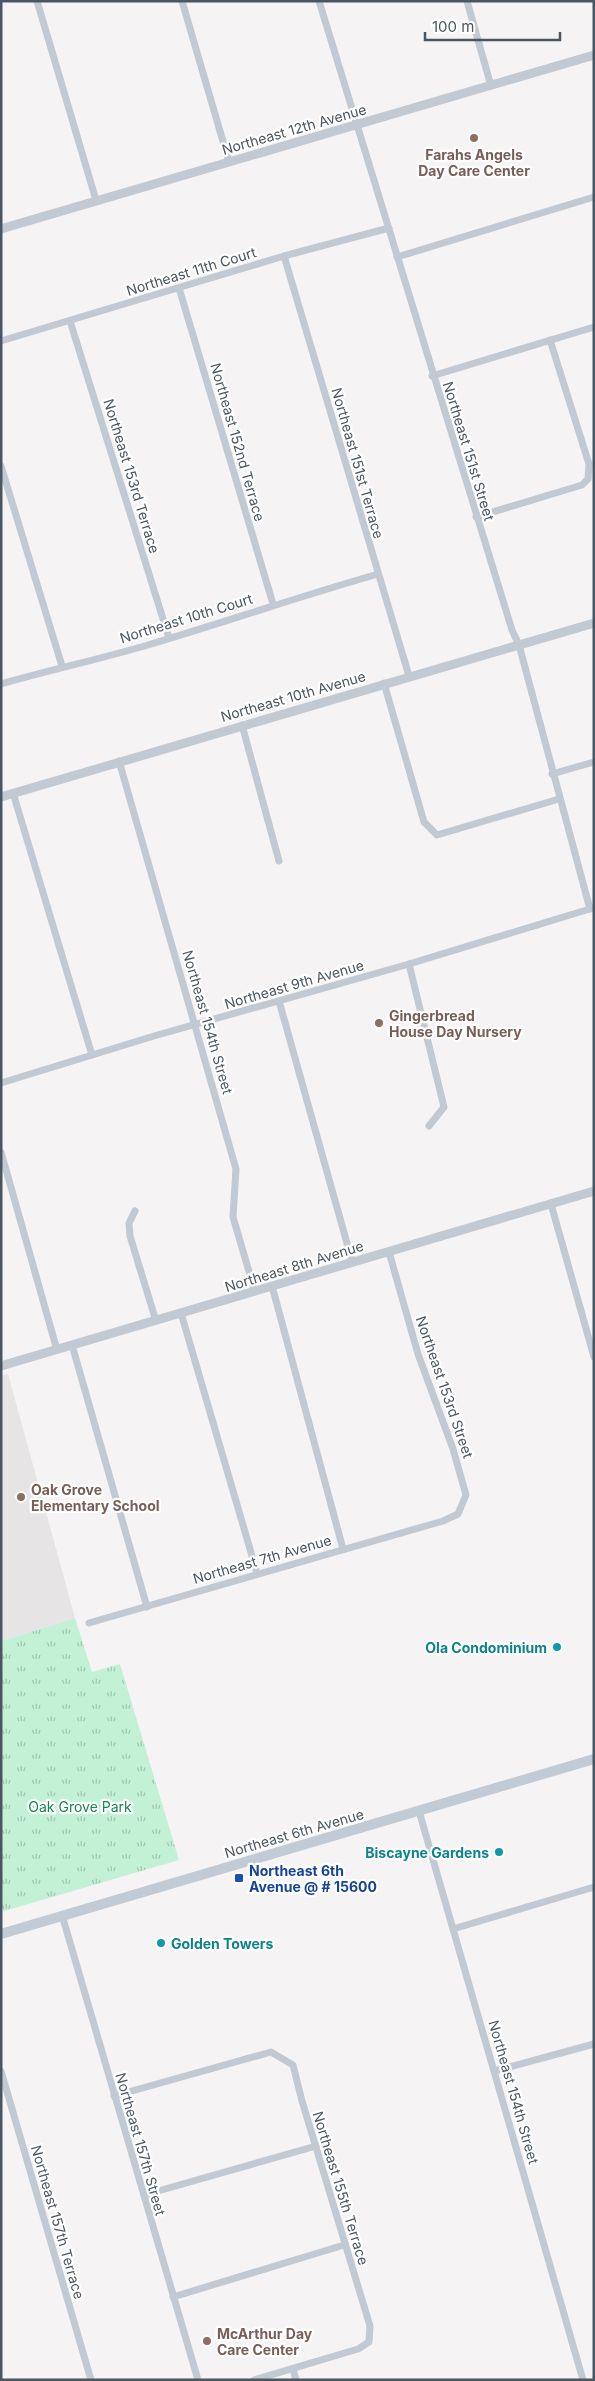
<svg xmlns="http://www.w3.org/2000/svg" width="595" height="2381" viewBox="0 0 595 2381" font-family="Inter,sans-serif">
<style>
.education{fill:#e6e4e5}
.park{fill:url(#park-tufts)}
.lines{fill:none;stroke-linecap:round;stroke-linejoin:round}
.minor{stroke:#c1cad2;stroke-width:7}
.tertiary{stroke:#c1cad2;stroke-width:9}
.secondary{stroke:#c1cbd6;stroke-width:10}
.education-dot{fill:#8d6e63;stroke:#fff;stroke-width:2}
.culture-dot{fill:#0f9aa8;stroke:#fff;stroke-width:2}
.transit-dot{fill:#1a4fb4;stroke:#fff;stroke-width:2}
.labels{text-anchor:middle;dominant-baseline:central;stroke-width:4.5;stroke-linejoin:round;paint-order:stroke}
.street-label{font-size:14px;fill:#4a5661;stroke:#fff}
.education-label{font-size:14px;font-weight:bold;fill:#785e54;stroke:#fff;text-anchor:start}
.culture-label{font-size:14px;font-weight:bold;fill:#0d838f;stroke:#fff;text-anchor:end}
.park-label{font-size:14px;fill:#17864f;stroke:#fff}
.transit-label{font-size:14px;font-weight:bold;fill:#164399;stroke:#fff;text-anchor:start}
</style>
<defs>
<pattern id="park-tufts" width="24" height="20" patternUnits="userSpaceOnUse" patternTransform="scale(1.25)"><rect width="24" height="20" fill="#c3f1d5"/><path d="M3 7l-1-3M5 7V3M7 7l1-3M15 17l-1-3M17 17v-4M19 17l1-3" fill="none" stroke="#a0c6b0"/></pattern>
</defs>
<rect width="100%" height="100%" fill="#f5f3f3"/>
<polygon class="education" points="8,1374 75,1618 1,1641 1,1376"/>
<polygon class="park" points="75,1618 92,1672 120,1664 179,1860 1,1912 1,1641"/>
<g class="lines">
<g class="minor">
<polyline points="37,1 96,200"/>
<polyline points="182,1 229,162"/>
<polyline points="319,1 512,630 519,645 590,909"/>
<polyline points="467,1 491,86"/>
<polyline points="284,256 409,676"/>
<polyline points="397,257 594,197"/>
<polyline points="179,288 273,604"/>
<polyline points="70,321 169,638"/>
<polyline points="1,341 284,256 389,228"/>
<polyline points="432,376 594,327"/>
<polyline points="1,466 62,666"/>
<polyline points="476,517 582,485 588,479 589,464 550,340"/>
<polyline points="384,683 424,822 437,835 559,799"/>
<path d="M 1,684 C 50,670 100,659 148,645 C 225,622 301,596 378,574"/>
<polyline points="242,725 279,861"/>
<polyline points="119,761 236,1169 233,1217 255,1292"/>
<polyline points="552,774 594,762"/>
<polyline points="13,793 92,1055"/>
<polyline points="409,964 444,1107 429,1126"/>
<polyline points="279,1001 352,1261"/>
<polyline points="1,1083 154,1036 409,964 593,908"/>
<polyline points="1,1152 57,1350"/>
<polyline points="551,1204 594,1357"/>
<polyline points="135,1211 129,1223 130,1236 156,1321"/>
<polyline points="272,1286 343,1549"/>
<polyline points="181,1313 257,1573"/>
<polyline points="72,1345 147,1607"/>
<polyline points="89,1623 443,1521 458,1514 466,1495 453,1449 418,1354 389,1252"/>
<polyline points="419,1811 583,2380"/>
<polyline points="62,1915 198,2380"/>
<polyline points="453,1929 594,1887"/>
<polyline points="1,2071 91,2380"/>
<polyline points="495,2071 594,2044"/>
<polyline points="114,2096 271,2052 293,2065 302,2101 370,2326 369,2342 358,2349 254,2380"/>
<polyline points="144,2195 316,2146"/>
<polyline points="173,2297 344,2245"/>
<polyline points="293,2369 296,2380"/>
</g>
<g class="tertiary">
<polyline points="1,229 594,55"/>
<polyline points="1,797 594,623"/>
<polyline points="1,1366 594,1191"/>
</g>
<polyline class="secondary" points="1,1934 594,1759"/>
</g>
<g class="education-dot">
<circle cx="474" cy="138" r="5"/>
<circle cx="379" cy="1023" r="5"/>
<circle cx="21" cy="1497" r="5"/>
<circle cx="207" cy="2341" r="5"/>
</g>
<g class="culture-dot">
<circle cx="557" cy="1647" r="5"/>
<circle cx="499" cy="1852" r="5"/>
<circle cx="161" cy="1943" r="5"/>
</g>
<rect class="transit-dot" x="234" y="1873" width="10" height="10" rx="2.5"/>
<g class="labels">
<g class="street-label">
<text transform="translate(294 129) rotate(-16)">Northeast 12th Avenue</text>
<text transform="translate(191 271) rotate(-17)">Northeast 11th Court</text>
<text transform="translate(238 442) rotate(74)">Northeast 152nd Terrace</text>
<text transform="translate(469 451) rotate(73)">Northeast 151st Street</text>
<text transform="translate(358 463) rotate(74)">Northeast 151st Terrace</text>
<text transform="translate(132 476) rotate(73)">Northeast 153rd Terrace</text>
<text transform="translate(186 618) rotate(-17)">Northeast 10th Court</text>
<text transform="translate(293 696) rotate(-16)">Northeast 10th Avenue</text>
<text transform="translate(294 984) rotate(-16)">Northeast 9th Avenue</text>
<text transform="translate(208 1022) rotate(74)">Northeast 154th Street</text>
<text transform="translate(294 1266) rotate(-17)">Northeast 8th Avenue</text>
<text transform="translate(445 1387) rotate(71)">Northeast 153rd Street</text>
<text transform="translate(262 1559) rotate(-16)">Northeast 7th Avenue</text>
<text transform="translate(294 1833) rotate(-16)">Northeast 6th Avenue</text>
<text transform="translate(514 2092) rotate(74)">Northeast 154th Street</text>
<text transform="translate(141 2144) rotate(74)">Northeast 157th Street</text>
<text transform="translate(341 2188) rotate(73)">Northeast 155th Terrace</text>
<text transform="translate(58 2222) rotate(74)">Northeast 157th Terrace</text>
</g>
<g class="education-label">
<text x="474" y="154" text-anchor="middle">Farahs Angels<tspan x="474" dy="16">Day Care Center</tspan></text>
<text x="389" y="1015">Gingerbread<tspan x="389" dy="16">House Day Nursery</tspan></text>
<text x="31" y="1489">Oak Grove<tspan x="31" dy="16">Elementary School</tspan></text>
<text x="217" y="2333">McArthur Day<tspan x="217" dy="16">Care Center</tspan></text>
</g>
<g class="culture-label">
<text x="547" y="1647">Ola Condominium</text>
<text x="489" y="1852">Biscayne Gardens</text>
<text x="171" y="1943" text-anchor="start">Golden Towers</text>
</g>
<g class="park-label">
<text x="80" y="1806">Oak Grove Park</text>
</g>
<g class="transit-label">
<text x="249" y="1870">Northeast 6th<tspan x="249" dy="16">Avenue @ # 15600</tspan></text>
</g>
</g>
<rect width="595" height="2381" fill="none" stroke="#4a5661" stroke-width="5"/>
<path d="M425 32v8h135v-8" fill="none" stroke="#4a5661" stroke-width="2.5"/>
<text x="432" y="32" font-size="15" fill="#4a5661" stroke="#ffffff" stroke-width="4" paint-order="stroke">100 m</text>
</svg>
